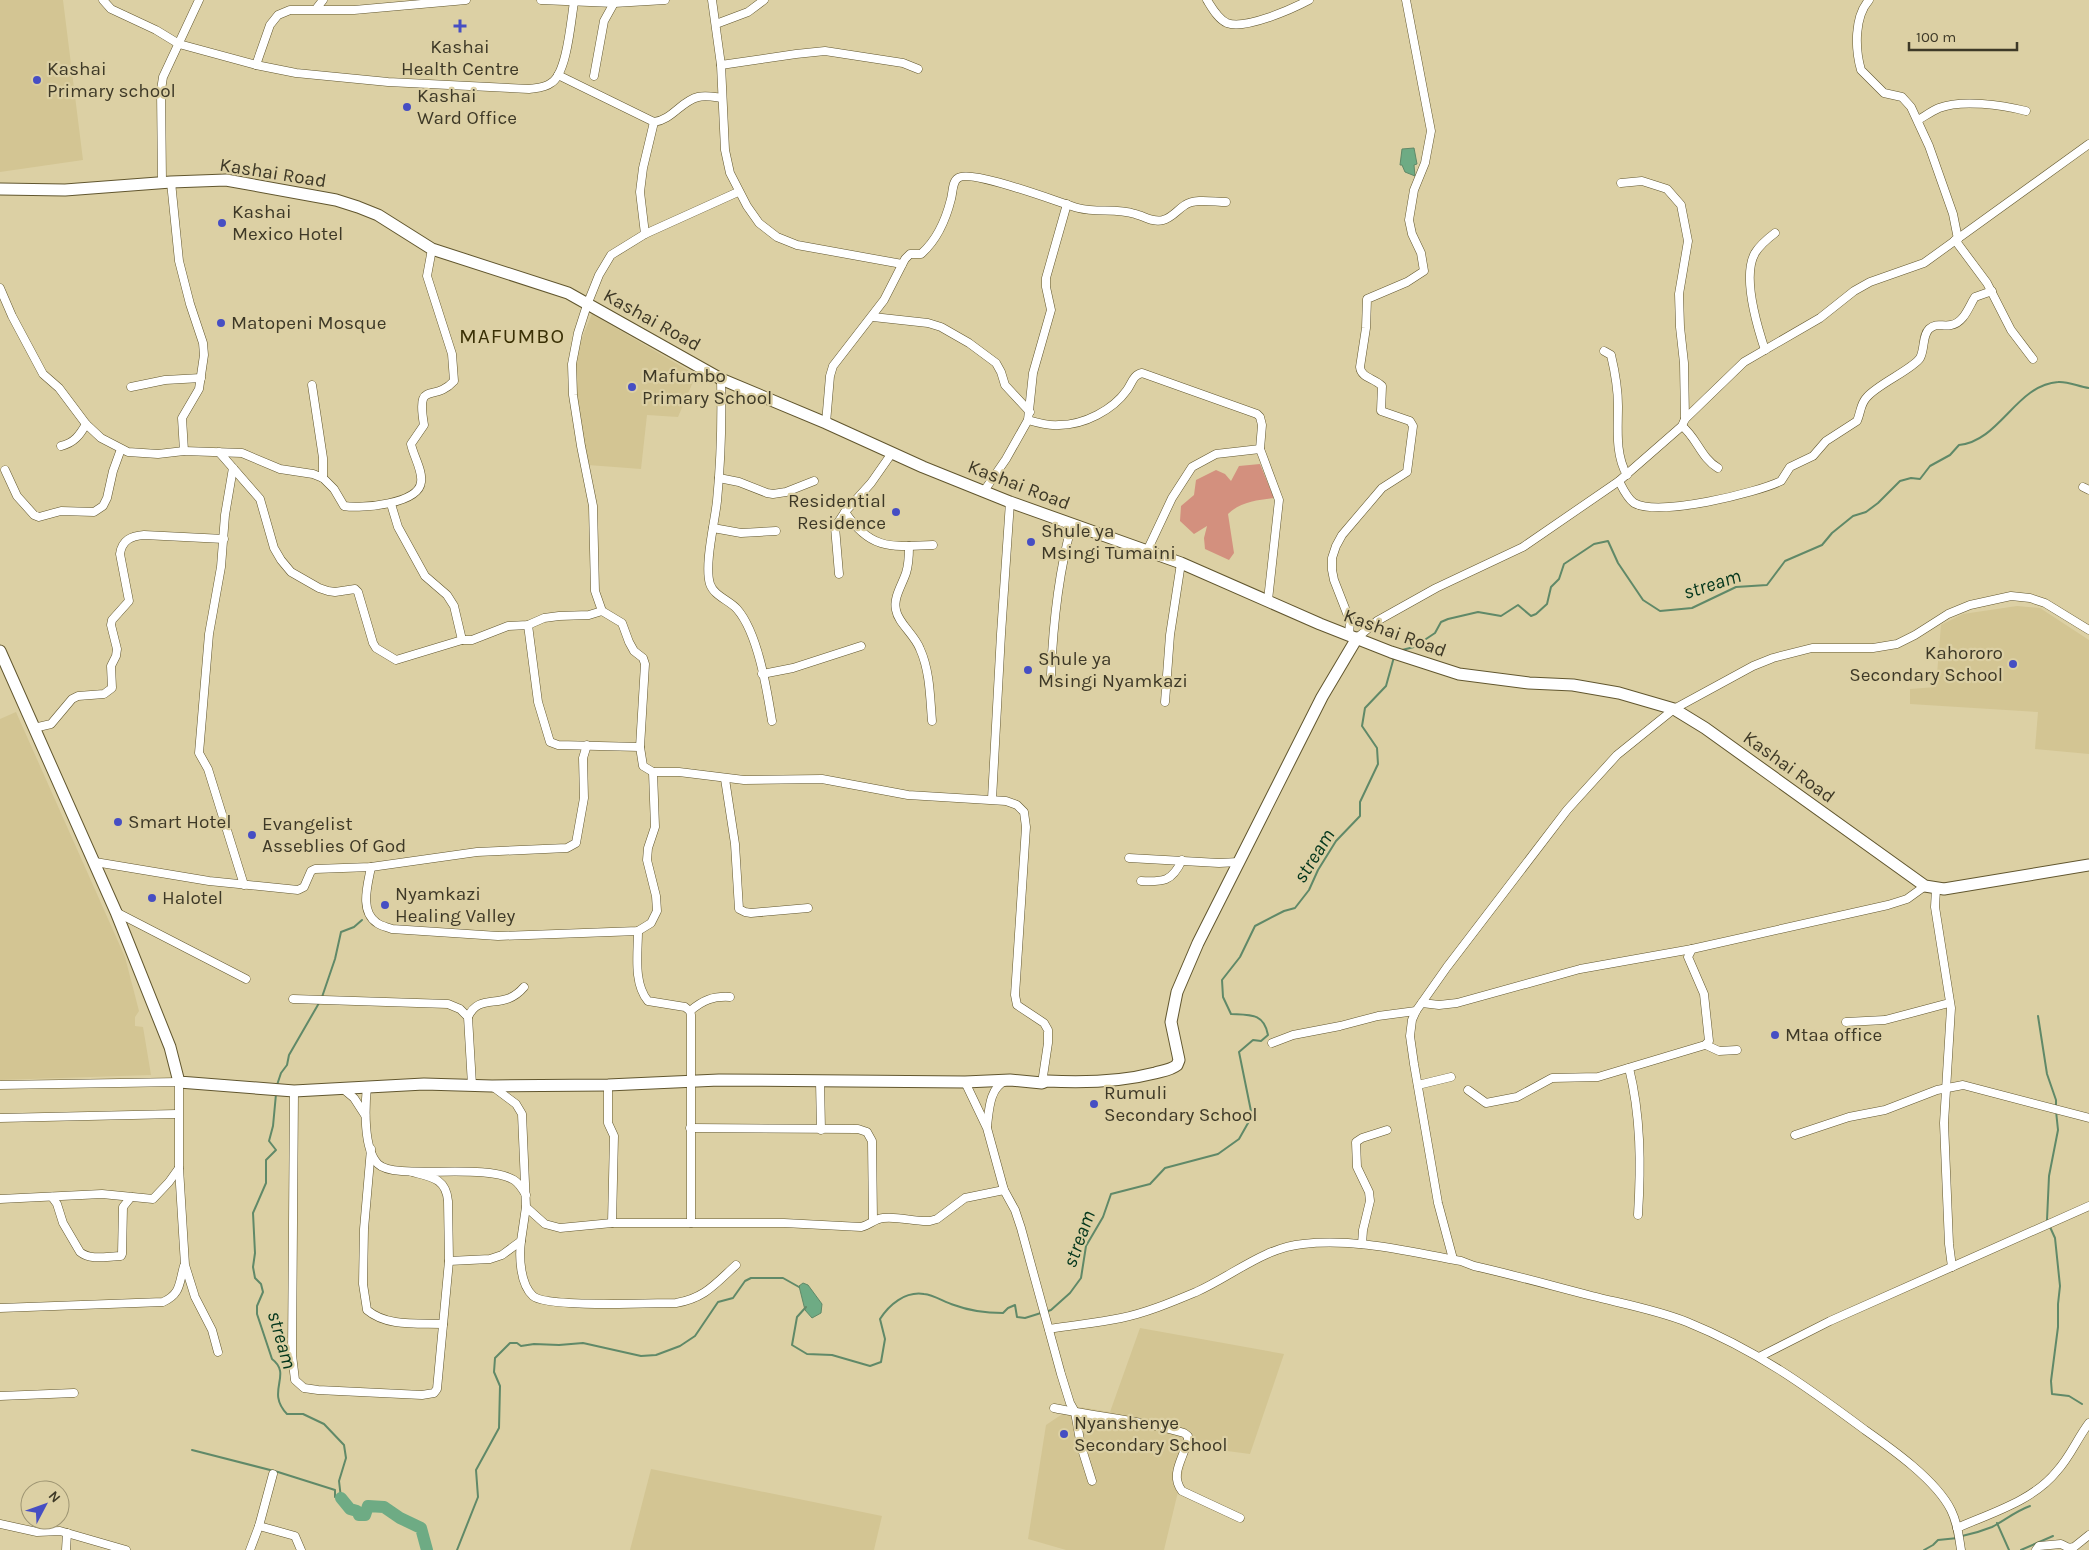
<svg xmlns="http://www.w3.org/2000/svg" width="2089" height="1550" viewBox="0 0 2089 1550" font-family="Karla,sans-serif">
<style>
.built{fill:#d3c593}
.forest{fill:#d3907e}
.water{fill:#6eab84;stroke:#608968}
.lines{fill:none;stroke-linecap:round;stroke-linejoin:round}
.stream{stroke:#608968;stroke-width:2}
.river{stroke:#6eab84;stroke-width:12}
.street-casing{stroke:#61562e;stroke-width:9}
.secondary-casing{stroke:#61562e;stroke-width:13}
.street{stroke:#fff;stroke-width:8}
.secondary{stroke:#fff;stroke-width:11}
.poi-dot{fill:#464ec3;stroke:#dcd0a4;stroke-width:2}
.labels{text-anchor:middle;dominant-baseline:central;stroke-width:4.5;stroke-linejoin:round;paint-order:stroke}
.poi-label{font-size:19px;fill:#3e3927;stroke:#dcd0a4;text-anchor:start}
.street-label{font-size:19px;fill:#3e3927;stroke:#dcd0a4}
.water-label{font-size:20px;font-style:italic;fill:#03361c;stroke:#dcd0a4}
.quarter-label{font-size:21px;letter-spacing:1px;fill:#3a3005;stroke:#dcd0a4}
</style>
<rect width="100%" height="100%" fill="#dcd0a4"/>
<g class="built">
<polygon points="0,0 63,0 83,160 0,172"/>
<polygon points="592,314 696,375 678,417 647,415 641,469 588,465 575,399 571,364"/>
<polygon points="2017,606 2040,608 2089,640 2089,754 2035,749 2038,712 1910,704 1910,689 1936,687 1941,625 1963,614"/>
<polygon points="16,712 125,957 139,1011 135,1017 135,1026 143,1027 151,1075 0,1080 0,719"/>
<polygon points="1140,1328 1284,1354 1250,1454 1189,1446 1164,1550 1066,1550 1028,1539 1046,1425 1074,1406 1110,1412"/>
<polygon points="651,1469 882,1516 874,1550 630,1550"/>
</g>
<path class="forest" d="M 1260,464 L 1274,498 C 1257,500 1240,502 1228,514 L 1234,553 L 1229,560 L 1205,549 L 1204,538 L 1207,526 L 1194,534 L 1180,521 L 1181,506 L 1194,495 L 1196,480 L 1216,470 L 1225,474 L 1231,481 L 1239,466 Z"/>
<g class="water">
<polygon points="1414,148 1417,164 1414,165 1415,176 1405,172 1402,165 1400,165 1402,149"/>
<polygon points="803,1283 808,1285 822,1304 821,1313 812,1318 805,1310 799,1286"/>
</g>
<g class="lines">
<g class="stream">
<path d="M 1402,650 L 1414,647 L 1435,633 L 1441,622 L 1448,619 L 1478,612 L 1501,616 L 1518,605 L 1531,616 L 1536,614 L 1547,604 L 1551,587 L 1559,579 L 1564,564 L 1594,544 L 1608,541 L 1618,563 L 1643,600 L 1660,611 L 1692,608 L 1736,587 L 1767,585 L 1785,561 L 1822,545 L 1832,533 L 1853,516 L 1866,512 L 1878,503 L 1900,481 L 1911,478 L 1920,479 L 1930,466 L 1950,455 L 1959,445 C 2000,441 2016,385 2058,382 C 2068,381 2079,387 2089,388"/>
<polyline points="322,997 335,959 341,932 354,927 362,920"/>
<polyline points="2038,1016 2047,1074 2056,1100 2056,1106"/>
<polyline points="277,1085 281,1073 287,1065 289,1055 319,1003"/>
<polyline points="2049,1222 2047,1220 2049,1176 2058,1130 2056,1111"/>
<polyline points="2050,1227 2055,1238 2060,1286 2058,1304 2058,1327 2051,1381 2052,1394 2069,1396 2082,1404"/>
<path d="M 806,1307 L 797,1317 L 792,1345 L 807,1354 L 832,1355 L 870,1366 L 881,1362 L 885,1339 L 880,1319 C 889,1305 905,1291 924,1294 C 934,1295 944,1302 954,1305 C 970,1311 986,1313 1003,1313 L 1008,1308 L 1015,1305 L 1017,1317 L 1025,1318 L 1041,1313"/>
<path d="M 1045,1312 L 1051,1310 L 1070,1293 L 1081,1278 L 1086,1246 L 1103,1217 L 1111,1194 L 1150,1184 L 1165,1168 L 1218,1154 L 1239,1139 L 1252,1116 L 1239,1052 L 1253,1040 L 1261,1041 L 1268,1035 C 1264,1013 1250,1015 1231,1014 L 1223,997 L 1222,980 L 1240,957 L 1255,926 L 1284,911 L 1295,908 L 1309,890 L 1318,870 L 1336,841 L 1360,816 L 1360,802 L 1378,764 L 1377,748 L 1362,726 L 1365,708 L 1386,686 L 1394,657"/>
<path d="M 192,1450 L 278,1472 L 335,1490 L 335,1497 L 341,1498 L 339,1481 L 346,1458 L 344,1445 L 324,1424 L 303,1414 L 287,1414 C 265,1391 293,1375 272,1359 L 257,1314 L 257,1306 L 263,1292 L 261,1284 L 255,1278 L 253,1267 L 255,1253 L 253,1213 L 266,1183 L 266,1160 L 276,1150 L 269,1141 L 273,1126 L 276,1094"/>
<polyline points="1997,1523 2009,1550"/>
<path d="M 1962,1536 C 1972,1534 1982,1531 1992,1527 C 2005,1520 2016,1511 2030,1506"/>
<polyline points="457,1550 478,1497 476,1470 499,1428 500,1386 494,1372 495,1358 510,1343 517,1343 521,1346 534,1344 559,1345 583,1343 641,1356 656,1355 680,1346 695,1336 718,1302 733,1298 745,1281 751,1278 783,1278 799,1287"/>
<polyline points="1924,1550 1933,1545 1938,1540 1958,1538"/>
<polyline points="2021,1550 2053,1536"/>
</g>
<polyline class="river" points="341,1498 350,1509 357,1511 359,1515 365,1515 368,1506 384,1507 400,1518 421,1528 427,1550"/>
<defs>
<g id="street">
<path d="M 103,0 L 111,9 L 156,30 L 179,44 L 256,65 L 296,73 L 388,82 L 529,89 C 536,88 545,88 551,83 C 567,74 571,20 574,2"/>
<polyline points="541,0 614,3 665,0"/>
<polyline points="712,0 721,65 725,150 730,173 747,206 759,223 777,237 797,245 902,264"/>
<path d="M 1207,0 C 1212,8 1218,19 1227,23 C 1245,30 1292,9 1309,0"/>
<path d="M 1869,0 C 1854,17 1855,49 1861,70 L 1884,93 L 1902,97 L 1911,107 L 1929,146 L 1953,214 L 1958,239"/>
<polyline points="316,9 323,0"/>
<polyline points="716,24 748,12 764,0"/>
<polyline points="256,65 270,25 278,15 290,10 354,10 466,0"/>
<polyline points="721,65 796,54 825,51 903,63 918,69"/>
<path d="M 558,75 L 654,122 C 672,120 681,101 698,97 C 706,95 714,97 722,98"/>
<polyline points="594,76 604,21 614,3"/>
<path d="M 1918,120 C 1925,116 1932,111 1939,108 C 1962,99 2002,105 2026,111"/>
<polyline points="162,182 161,90 163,77 199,0"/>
<polyline points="171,182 179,261 190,304 203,343 204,355 199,389 182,418 184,451"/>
<polyline points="1621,183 1642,181 1667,189 1681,205 1688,241 1679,294 1680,327 1684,363 1685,419"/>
<polyline points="738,192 645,234 611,255 599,275 587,305 578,333 572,364 573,395 581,446 593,506 595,591 602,611 622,623 629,642 634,651 643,658 645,664 640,747 643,766 653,772 679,772 744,780 822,779 908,795 1006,801 1017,805 1024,812 1026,827 1015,995 1017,1005 1044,1023 1048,1030 1048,1043 1042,1083"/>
<polyline points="645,234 640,192 643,168 654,122"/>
<polyline points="1955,240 1987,283 2011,330 2033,359"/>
<path d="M 0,288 L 12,316 L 43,374 L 59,388 L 86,424 L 101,438 L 128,452 L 158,454 L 184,451 L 242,453 L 280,469 L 313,474 L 323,478 L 334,489 L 344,506 C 361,509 419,504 421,482 C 423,471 413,455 411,444 L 424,425 C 416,378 433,404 454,381 L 452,354 L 427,276 L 432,249"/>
<polyline points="873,317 928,323 941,327 969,343 996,363 1001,372 1005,385 1030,412"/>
<path d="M 1765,350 C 1757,326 1742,276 1755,253 C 1760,245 1767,239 1775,233"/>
<path d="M 1604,351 L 1611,355 C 1615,372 1618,389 1618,406 C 1618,428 1615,455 1627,475"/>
<path d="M 721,379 C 722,420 721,460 717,501 C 715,521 704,565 710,584 C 714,596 729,600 737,609 C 758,633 767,690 772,721"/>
<polyline points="312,385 323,458 323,478"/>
<polyline points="131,387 165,380 201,378"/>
<path d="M 1028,420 C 1038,423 1049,426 1059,425 C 1084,425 1113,410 1127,390 C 1132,383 1133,375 1142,373 L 1257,414 L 1260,417 L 1262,425 L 1260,449 L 1279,500 L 1268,600"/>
<path d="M 826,423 L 830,376 L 833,366 L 884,300 L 905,259 L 910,254 L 921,254 C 937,240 946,219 951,199 C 953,192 952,182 958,178 C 970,168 1060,203 1078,208 C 1097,213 1116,208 1135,214 C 1144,216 1153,223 1163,220 C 1172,218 1177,210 1185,205 C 1195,198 1214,202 1226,202"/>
<path d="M 1682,426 C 1697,438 1701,458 1718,468"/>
<path d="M 61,446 C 74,443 80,435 86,424"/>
<polyline points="219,452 260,499 274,548 281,560 291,572 319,588 328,591 335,592 355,589 358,592 373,643 376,648 396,660 462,640 472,640 508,626 528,625 544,618 559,616 589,615 602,611"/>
<polyline points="233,468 225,515 221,567 209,634 199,753 208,769 244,885"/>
<polyline points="5,470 17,496 34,515 39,517 61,511 94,512 103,506 107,498 113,471 121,449"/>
<polyline points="719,478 739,482 767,493 773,494 786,492 814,481"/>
<path d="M 1619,481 C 1623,489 1627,498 1634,503 C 1659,517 1756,493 1781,481 L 1790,467 L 1813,456 L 1826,441 L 1857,421 C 1861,412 1860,404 1867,397 C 1878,384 1913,369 1920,358 C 1925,349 1922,336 1929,329 C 1937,322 1942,327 1951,325 C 1964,323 1969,306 1975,297 L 1992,291"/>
<polyline points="2083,487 2089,490"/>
<polyline points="984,491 1006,459 1028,420 1033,373 1051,310 1046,287 1046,278 1067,204"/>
<polyline points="391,504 398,527 425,576 447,595 454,606 462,640"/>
<path d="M 845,512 C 870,550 891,547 933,545"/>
<polyline points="713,528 741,533 776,531"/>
<path d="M 909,546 C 909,556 909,564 906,573 C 902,585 893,598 896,610 C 898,623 915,635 920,649 C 930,671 930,697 932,721"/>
<polyline points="1147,551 1172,498 1192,467 1216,454 1260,449"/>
<polyline points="839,574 835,527 845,512 871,483 892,453"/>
<polyline points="528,625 538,702 550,742 558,745 640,747"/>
<path d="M 1349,635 L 1350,621 L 1334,580 L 1332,570 L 1332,558 L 1336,546 L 1342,535 L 1382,488 L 1407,472 L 1413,426 L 1410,421 L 1381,411 L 1382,386 C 1374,378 1361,378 1360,367 L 1366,328 L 1367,299 L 1407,282 L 1424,271 L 1421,253 L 1412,234 L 1409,220 L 1414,190 L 1425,163 L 1431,131 L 1406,0"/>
<polyline points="1357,638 1377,621 1436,588 1523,547 1619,481 1682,426 1685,419 1744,362 1820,318 1854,291 1870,282 1924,263 2089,144"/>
<polyline points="762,674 793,668 861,646"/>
<path d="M 1051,675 C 1053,623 1058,574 1072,524"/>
<polyline points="1165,702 1170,635 1181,563"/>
<path d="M 34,728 L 51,724 L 72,699 L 78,696 L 104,694 L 112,688 L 111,666 L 116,656 L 117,649 L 111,625 L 112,620 L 129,601 L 120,554 C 122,540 131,536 144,535 L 224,539"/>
<polyline points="725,779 735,844 739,909 745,912 751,913 808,908"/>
<polyline points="992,799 1001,634 1010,502"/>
<polyline points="1129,858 1219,863 1239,862"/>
<polyline points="95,862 209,881 298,890 304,887 311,871 315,869 371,867 477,852 567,848 576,843 584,798 583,758 587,745"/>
<path d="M 371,867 C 368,884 359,911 377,923 C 381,926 387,927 392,929 L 498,936 L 638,931 L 651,923 L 657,911 L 656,896 L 647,860 L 648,848 L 655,827 L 653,772"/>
<path d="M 1141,881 C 1163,882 1172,882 1182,860"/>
<polyline points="1936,889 1935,907 1951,1008 1944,1123 1949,1244 1952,1267"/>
<polyline points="116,912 246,979"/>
<path d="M 638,931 C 638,953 633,983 648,1001 L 685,1007 L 690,1011 L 691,1015 L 691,1223"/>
<polyline points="293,999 448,1004 460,1009 468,1017 472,1085"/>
<polyline points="1422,1003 1439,1005 1457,1003 1580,969 1692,949"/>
<path d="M 690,1011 C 703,1000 713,996 730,997"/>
<path d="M 468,1017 C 480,991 503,1012 524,987"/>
<polyline points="1846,1022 1885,1020 1949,1003"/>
<polyline points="1272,1043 1293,1035 1340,1026 1378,1016 1416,1011"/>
<polyline points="1706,1045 1719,1051 1737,1050"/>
<path d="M 1629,1068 C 1641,1116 1641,1166 1638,1215"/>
<polyline points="820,1081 821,1130"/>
<polyline points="965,1082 987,1128 1004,1190 1015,1210 1021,1228 1061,1374 1070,1403 1075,1412 1081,1446 1092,1481"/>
<polyline points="0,1085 179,1082 179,1168 185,1265 195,1297 212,1330 218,1352"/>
<polyline points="608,1085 608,1123 614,1136 612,1223"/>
<polyline points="1418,1085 1451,1077"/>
<path d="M 367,1086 C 365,1106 363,1149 378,1164 C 395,1181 484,1162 514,1180 C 519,1183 523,1190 526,1195"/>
<polyline points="342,1088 354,1098 365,1115"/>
<polyline points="1468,1090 1486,1103 1517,1097 1552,1078 1598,1077 1705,1045 1709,1041 1704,994 1688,957 1692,949 1888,905 1907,899 1925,886"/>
<path d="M 294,1091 L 292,1355 L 295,1380 L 304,1388 L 318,1390 L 422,1395 L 434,1393 L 437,1389 L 449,1261 L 448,1201 C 446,1178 431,1177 412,1172"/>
<polyline points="0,1118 177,1114"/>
<path d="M 987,1126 C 989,1112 989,1087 1006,1081"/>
<polyline points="690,1128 858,1129 867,1132 872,1141 873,1220"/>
<polyline points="1795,1135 1849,1117 1885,1110 1937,1090 1963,1085 2089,1118"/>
<path d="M 371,1149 L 364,1229 L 363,1284 L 367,1310 C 387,1327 418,1323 443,1324"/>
<path d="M 52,1197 L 57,1204 L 63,1223 L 80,1252 C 91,1261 108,1256 121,1256 L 122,1254 L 123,1207 L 131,1197"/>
<polyline points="0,1199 102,1194 153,1199 169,1182 179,1168"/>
<path d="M 526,1207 L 545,1224 L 560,1228 L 612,1223 L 784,1223 L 861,1227 C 870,1225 874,1219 883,1218 C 899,1216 914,1222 930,1221 L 937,1219 L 965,1198 L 1004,1190"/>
<path d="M 521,1241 C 519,1257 520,1284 533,1296 C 546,1308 653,1303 676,1303 C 705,1298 715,1284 736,1265"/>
<polyline points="1362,1244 1363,1230 1370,1201 1369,1192 1357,1167 1356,1142 1362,1138 1387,1130"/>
<polyline points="1453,1259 1438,1203 1414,1064 1410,1036 1412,1020 1416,1011 1447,967 1567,810 1617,755 1674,709 1753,666 1773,658 1812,648 1873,648 1897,644 1915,635 1948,614 1970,605 2011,596 2030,598 2045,603 2089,630"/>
<polyline points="449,1261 490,1259 502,1255 521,1241 526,1207 522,1114 516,1104 492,1086"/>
<path d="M 0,1308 L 163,1302 C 181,1294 179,1283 184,1266"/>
<path d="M 1049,1329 C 1073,1325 1097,1323 1121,1318 C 1146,1313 1172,1302 1196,1292 C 1232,1276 1263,1248 1303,1244 C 1357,1238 1409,1252 1461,1261 L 1474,1266 C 1514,1275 1553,1286 1592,1296 C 1624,1304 1657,1310 1687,1322 C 1756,1350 1806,1386 1865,1430 C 1892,1449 1936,1480 1951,1510 C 1957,1522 1959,1536 1961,1550"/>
<polyline points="1761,1356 1830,1321 2089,1206"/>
<polyline points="0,1396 74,1393"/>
<path d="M 1054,1408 C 1097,1417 1142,1420 1184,1433 L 1188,1436 L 1188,1439 C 1184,1458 1169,1474 1182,1491 L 1240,1518"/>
<polyline points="0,1524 37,1532 60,1531 126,1550"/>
<polyline points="259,1526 295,1536 301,1550"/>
<path d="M 1957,1528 C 1991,1513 2033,1501 2057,1471 C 2070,1457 2077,1439 2089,1423"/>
<polyline points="66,1550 67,1533"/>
<polyline points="250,1550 259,1526 273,1474"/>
<polyline points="2036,1550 2039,1546 2061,1544 2069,1548 2074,1547 2089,1535"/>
</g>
<g id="secondary">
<polyline points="0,189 65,190 171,182 226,180 336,200 358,207 378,215 432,249 568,293 721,379 826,423 923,467 1010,502 1181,563 1320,624 1391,652 1459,674 1529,683 1573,685 1619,693 1674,709 1705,728 1925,886 1944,889 2089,865"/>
<path d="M 0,651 L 116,912 L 170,1047 L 179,1082 L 294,1091 L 424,1084 L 492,1086 L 608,1085 L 719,1080 L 965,1082 L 1010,1080 L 1042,1083 L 1047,1081 C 1083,1083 1120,1082 1155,1073 C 1162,1071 1171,1070 1177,1065 L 1179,1060 L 1171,1022 L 1177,992 L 1198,943 L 1322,697 L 1357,638"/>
</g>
</defs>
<use href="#street" class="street-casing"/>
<use href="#secondary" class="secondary-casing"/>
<use href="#street" class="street"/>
<use href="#secondary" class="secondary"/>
</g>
<g class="poi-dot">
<path d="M457.5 18.5h5v5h5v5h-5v5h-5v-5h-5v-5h5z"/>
<circle cx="37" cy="80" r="5"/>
<circle cx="407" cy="107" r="5"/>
<circle cx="222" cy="223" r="5"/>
<circle cx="221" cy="323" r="5"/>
<circle cx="632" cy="387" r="5"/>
<circle cx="896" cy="512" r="5"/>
<circle cx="1031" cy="542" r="5"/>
<circle cx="2013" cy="664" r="5"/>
<circle cx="1028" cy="670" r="5"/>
<circle cx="118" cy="822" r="5"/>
<circle cx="252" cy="835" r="5"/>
<circle cx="152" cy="898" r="5"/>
<circle cx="385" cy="905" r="5"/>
<circle cx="1775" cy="1035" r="5"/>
<circle cx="1094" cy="1104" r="5"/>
<circle cx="1064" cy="1434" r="5"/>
</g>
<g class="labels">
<g class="poi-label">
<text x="460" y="47" text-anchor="middle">Kashai<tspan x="460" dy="22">Health Centre</tspan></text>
<text x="47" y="69">Kashai<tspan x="47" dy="22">Primary school</tspan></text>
<text x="417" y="96">Kashai<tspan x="417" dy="22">Ward Office</tspan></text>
<text x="232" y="212">Kashai<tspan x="232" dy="22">Mexico Hotel</tspan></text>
<text x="231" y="323">Matopeni Mosque</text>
<text x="642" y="376">Mafumbo<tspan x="642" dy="22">Primary School</tspan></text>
<text x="886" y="501" text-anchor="end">Residential<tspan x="886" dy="22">Residence</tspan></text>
<text x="1041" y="531">Shule ya<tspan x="1041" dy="22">Msingi Tumaini</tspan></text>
<text x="2003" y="653" text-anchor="end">Kahororo<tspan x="2003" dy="22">Secondary School</tspan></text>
<text x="1038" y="659">Shule ya<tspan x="1038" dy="22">Msingi Nyamkazi</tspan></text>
<text x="128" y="822">Smart Hotel</text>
<text x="262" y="824">Evangelist<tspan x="262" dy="22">Asseblies Of God</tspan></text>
<text x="395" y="894">Nyamkazi<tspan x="395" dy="22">Healing Valley</tspan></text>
<text x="162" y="898">Halotel</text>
<text x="1785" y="1035">Mtaa office</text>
<text x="1104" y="1093">Rumuli<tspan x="1104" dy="22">Secondary School</tspan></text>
<text x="1074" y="1423">Nyanshenye<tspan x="1074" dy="22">Secondary School</tspan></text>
</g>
<g class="street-label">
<text transform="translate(273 173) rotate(9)">Kashai Road</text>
<text transform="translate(652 320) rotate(29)">Kashai Road</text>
<text transform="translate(1019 485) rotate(21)">Kashai Road</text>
<text transform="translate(1395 633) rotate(20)">Kashai Road</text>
<text transform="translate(1789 767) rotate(36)">Kashai Road</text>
</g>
<g class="water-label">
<text transform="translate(1712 584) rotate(-18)">stream</text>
<text transform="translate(1314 856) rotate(-58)">stream</text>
<text transform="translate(1079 1239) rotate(-70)">stream</text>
<text transform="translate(282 1340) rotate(74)">stream</text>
</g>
<g class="quarter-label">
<text x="512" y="336">MAFUMBO</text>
</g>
</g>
<g transform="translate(45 1505) rotate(49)"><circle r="24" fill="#dcd0a4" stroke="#9d9472"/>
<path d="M0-4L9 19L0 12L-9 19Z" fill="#464ec3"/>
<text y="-8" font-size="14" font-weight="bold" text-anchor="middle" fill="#3e3927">N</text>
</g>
<path d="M1909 42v8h108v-8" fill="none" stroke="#3e3927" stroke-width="2.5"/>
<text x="1916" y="42" font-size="15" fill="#3e3927" stroke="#dcd0a4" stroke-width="4" paint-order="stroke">100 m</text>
</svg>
